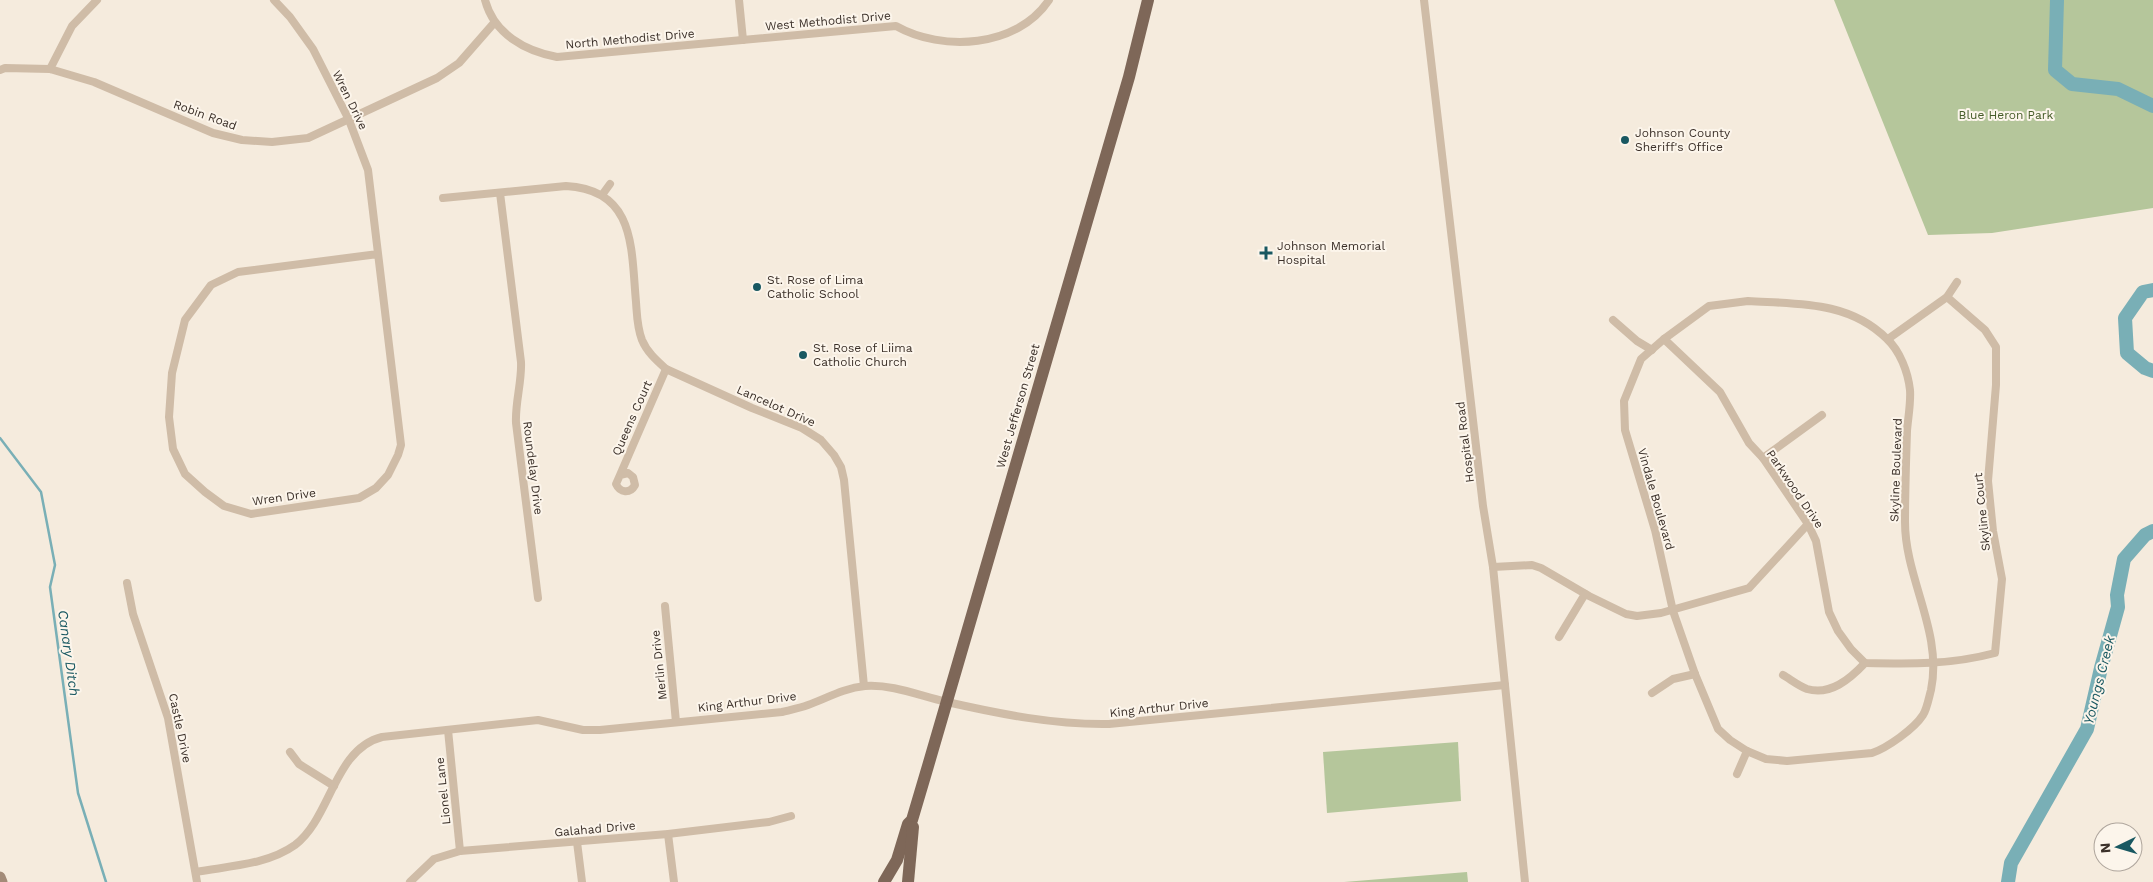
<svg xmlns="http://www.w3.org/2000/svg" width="2153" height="882" viewBox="0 0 2153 882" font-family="'Work Sans',sans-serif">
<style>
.green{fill:#b5c69b}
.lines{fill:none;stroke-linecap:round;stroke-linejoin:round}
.stream{stroke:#79afb6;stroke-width:2.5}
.river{stroke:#79afb6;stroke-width:14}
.street{stroke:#cfbca7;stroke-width:8}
.secondary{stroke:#a38b78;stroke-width:11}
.primary{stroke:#7e6758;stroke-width:12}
.poi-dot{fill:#195861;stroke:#fcf5eb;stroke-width:2}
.labels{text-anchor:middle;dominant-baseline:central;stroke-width:4;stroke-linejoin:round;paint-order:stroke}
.street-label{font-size:12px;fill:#3b3029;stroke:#fcf5eb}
.park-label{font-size:12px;fill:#465c29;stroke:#fcf5eb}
.poi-label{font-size:12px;fill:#3b3029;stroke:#fcf5eb;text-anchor:start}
.water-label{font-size:14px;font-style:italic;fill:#195861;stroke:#fcf5eb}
</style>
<rect width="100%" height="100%" fill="#f5ebdd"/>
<g class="green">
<polygon points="1834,0 2153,0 2153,208 1992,233 1928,235"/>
<polygon points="1458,742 1461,801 1327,813 1323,752"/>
<polygon points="1467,872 1468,882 1344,882"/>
</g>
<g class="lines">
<polyline class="stream" points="0,438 41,492 55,565 50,587 78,793 106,882"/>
<g class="river">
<polyline points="2057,0 2055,70 2072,84 2118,89 2153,106"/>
<polyline points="2153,290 2143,292 2125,318 2127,353 2145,368 2153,371"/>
<polyline points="2008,882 2011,863 2087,729 2101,668 2118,607 2117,595 2124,559 2145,535 2153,531"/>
</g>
<g class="street">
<polyline points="274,0 290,17 313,49 349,120 368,170 401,445 398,455 388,475 376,488 359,498 251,514 224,506 205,492 185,474 173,449 169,417 172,373 185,320 211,285 238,272 378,254"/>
<path d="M 485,0 C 494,34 525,51 557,57 L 896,26 C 942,52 1017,48 1049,0"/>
<polyline points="739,0 743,40"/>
<polyline points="1424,0 1483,506 1493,567 1525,882"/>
<polyline points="50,69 72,26 97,0"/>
<polyline points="0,70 5,68 50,69 94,82 213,133 242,140 272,142 308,138 437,78 459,63 494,23"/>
<path d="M 500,193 L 521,362 C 522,382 515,402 516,423 L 538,598"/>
<polyline points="602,195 610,184"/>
<path d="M 443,198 L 566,186 C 636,190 631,248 636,302 C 637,315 637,327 642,340 C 647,352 656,360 666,369 L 752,408 L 802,428 L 821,440 L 834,455 L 841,467 L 844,480 L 864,686"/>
<path d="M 1748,301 C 1798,304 1849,301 1887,339 C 1900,351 1908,372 1910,390 C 1911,403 1908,418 1907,431 C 1906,461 1905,492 1905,522 C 1905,579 1943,632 1931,690 C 1929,697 1927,709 1923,715 C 1914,729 1887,748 1872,753 L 1787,761 L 1766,759 L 1747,751 L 1730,740 L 1718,729 L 1695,674 L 1673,611 L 1655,530 L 1625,430 L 1624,401 L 1641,359 L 1664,339 L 1709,306 Z"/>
<polyline points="1613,320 1637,341 1652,350"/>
<path d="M 1664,339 L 1720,392 L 1749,443 L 1763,458 L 1808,524 L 1816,541 L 1829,612 L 1838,631 L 1851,649 L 1865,663 C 1910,664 1950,665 1995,653 L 2002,579 L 1993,531 L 1988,481 L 1996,385 L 1996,347 L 1985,330 L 1947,297"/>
<polyline points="1888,339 1947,297 1957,282"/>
<polyline points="1763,458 1822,415"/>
<path d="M 620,475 L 616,484 C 620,493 630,494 635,485 L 633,477 L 628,473 L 620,475 L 666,369"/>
<polyline points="1493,567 1532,565 1541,568 1589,596 1626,614 1637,616 1661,613 1749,588 1808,524"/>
<polyline points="127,583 133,614 168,718 197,882"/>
<polyline points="665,606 676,722"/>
<polyline points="1559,637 1585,594"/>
<path d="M 1783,675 C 1790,679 1799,686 1807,689 C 1830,696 1850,679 1865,663"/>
<polyline points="1652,693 1673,679 1695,674"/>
<polyline points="448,730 460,851"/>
<polyline points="290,752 299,764 334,786"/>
<polyline points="1737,774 1747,751"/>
<polyline points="668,834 674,882"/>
<polyline points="577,842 582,882"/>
<path d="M 196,872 C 228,866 267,865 295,845 C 331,818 334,749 382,737 L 538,720 L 583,730 L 600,730 L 782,712 C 790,710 800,708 808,705 C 827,698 844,688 865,686 C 893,684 920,696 947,702 C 1000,714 1055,725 1109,724 L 1505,685"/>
<polyline points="410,882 434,859 460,851 668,834 769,822 791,816"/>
</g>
<polyline class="secondary" points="0,877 2,882"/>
<g class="primary">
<polyline points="884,882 897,860 908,824 912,820 928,766 1129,77 1148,0"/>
<polyline points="908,882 913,827"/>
</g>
</g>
<g class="poi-dot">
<circle cx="1625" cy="140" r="5"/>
<path d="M1263.5 245.5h5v5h5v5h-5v5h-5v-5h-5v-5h5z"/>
<circle cx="757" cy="287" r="5"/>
<circle cx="803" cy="355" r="5"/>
</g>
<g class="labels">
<g class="street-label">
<text transform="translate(828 21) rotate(-5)">West Methodist Drive</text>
<text transform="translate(630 39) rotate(-5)">North Methodist Drive</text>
<text transform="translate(350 100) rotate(64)">Wren Drive</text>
<text transform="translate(205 115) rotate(20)">Robin Road</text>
<text transform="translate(776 406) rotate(24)">Lancelot Drive</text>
<text transform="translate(1018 406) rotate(-74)">West Jefferson Street</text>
<text transform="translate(632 418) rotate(-66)">Queens Court</text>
<text transform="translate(1465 442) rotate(-97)">Hospital Road</text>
<text transform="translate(533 468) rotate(83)">Roundelay Drive</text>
<text transform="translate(1896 470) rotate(-88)">Skyline Boulevard</text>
<text transform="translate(1795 489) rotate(56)">Parkwood Drive</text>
<text transform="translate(284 497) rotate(-8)">Wren Drive</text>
<text transform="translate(1656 499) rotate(74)">Vindale Boulevard</text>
<text transform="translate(1982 512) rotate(-96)">Skyline Court</text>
<text transform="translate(659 665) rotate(-96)">Merlin Drive</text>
<text transform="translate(747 702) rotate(-7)">King Arthur Drive</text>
<text transform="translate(1159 708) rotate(-6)">King Arthur Drive</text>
<text transform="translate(180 728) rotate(78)">Castle Drive</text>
<text transform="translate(443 791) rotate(-96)">Lionel Lane</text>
<text transform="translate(595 829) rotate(-5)">Galahad Drive</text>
</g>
<g class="park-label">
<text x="2006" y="115">Blue Heron Park</text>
</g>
<g class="poi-label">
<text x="1635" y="133">Johnson County<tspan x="1635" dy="14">Sheriff's Office</tspan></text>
<text x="1277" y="246">Johnson Memorial<tspan x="1277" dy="14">Hospital</tspan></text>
<text x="767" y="280">St. Rose of Lima<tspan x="767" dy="14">Catholic School</tspan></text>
<text x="813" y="348">St. Rose of Liima<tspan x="813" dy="14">Catholic Church</tspan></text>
</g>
<g class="water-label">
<text transform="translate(69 653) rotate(82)">Canary Ditch</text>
<text transform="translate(2099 680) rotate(-76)">Youngs Creek</text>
</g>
</g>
<g transform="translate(2118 847) rotate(265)"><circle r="24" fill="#fcf5eb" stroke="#afa69d"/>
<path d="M0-4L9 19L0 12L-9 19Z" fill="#195861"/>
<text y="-8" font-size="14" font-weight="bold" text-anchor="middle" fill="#3b3029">N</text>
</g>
</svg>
